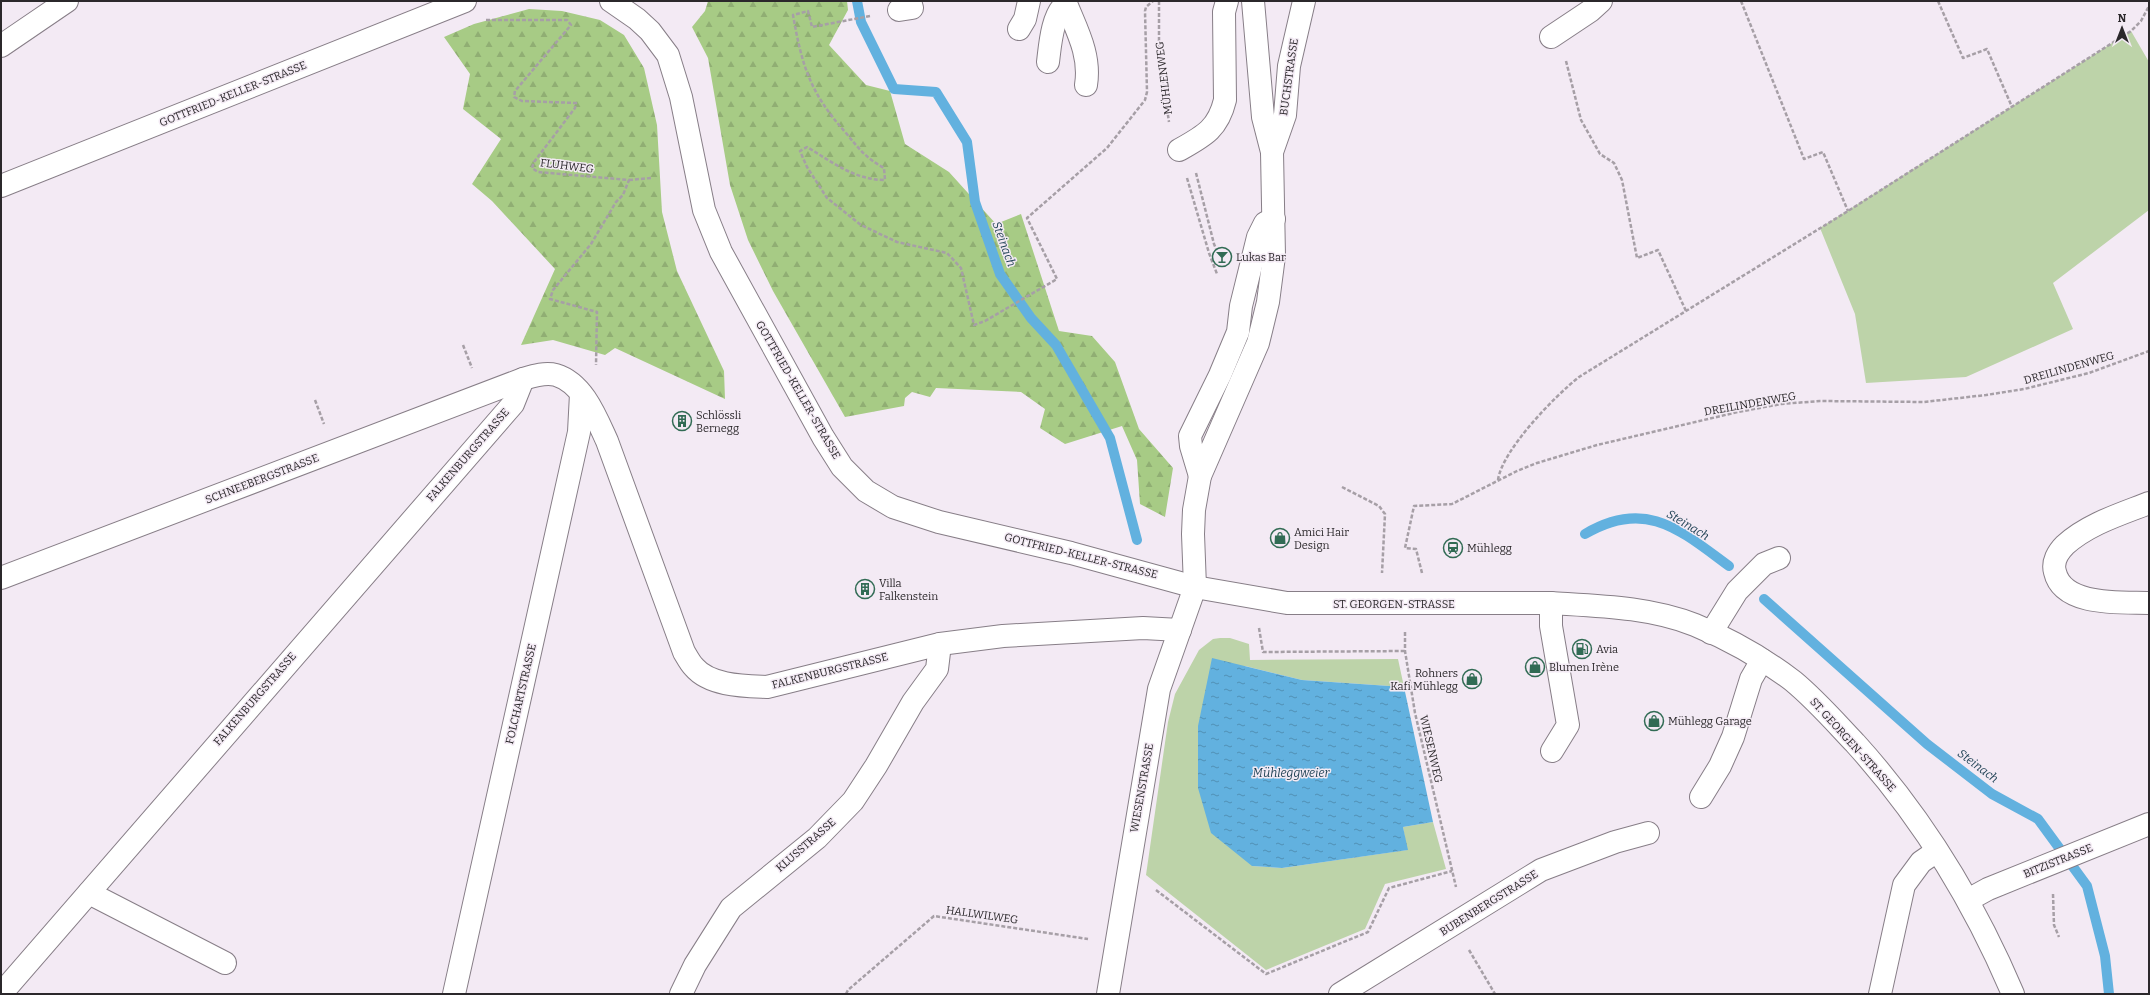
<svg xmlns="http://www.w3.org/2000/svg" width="2150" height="995" viewBox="0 0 2150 995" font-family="Bitter,serif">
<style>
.green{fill:#bdd3a9}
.forest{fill:url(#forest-firs)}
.water{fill:url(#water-ripples)}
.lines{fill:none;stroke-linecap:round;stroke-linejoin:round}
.stream{stroke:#62b1df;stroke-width:10}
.minor-casing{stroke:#877e87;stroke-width:24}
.path{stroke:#a69fa6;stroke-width:2.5;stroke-dasharray:4 2;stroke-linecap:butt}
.minor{stroke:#fff;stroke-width:22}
.labels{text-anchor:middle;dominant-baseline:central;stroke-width:3;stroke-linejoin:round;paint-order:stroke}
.street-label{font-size:11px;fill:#2b282b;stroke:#f3eaf4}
.poi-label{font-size:11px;fill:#2b282b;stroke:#f3eaf4;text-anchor:start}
.water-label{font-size:12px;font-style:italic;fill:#1c3f52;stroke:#f3eaf4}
</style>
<defs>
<pattern id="forest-firs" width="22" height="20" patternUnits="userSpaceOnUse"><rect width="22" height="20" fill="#a7cb85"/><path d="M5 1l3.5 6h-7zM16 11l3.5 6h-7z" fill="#90ae73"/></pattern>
<pattern id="water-ripples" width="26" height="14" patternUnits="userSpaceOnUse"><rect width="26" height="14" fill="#62b1df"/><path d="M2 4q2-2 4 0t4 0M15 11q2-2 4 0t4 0" fill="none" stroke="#5190b5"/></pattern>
</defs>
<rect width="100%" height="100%" fill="#f3eaf4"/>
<g class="green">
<polygon points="2131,31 2149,62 2149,210 2053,283 2073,329 1966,377 1866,383 1855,314 1820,228"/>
<polygon points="1220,638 1230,638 1249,644 1250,660 1398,659 1404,687 1302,680 1245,666 1252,866 1282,868 1407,850 1403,827 1433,822 1446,869 1385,884 1365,929 1266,970 1146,875 1168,722 1175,694 1199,650 1213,639"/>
</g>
<g class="forest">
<polygon points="708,1 847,1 848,10 829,45 866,85 890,91 905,144 949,172 996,224 1021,214 1059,331 1092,336 1115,362 1139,429 1173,468 1165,517 1140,504 1137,460 1122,426 1065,444 1040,428 1045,409 1021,392 936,388 930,397 912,392 905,398 904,406 845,417 773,291 748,240 730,185 708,58 692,27 705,11"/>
<polygon points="529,9 562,11 600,20 624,35 644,68 657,125 662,212 677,271 724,371 725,399 615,348 605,355 553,340 521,345 555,269 492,201 472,184 501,139 463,109 470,74 444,37 474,24"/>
</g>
<polygon class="water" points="1212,658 1302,680 1404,687 1433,822 1403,827 1408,850 1282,868 1252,866 1211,833 1198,788 1198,726"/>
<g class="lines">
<g class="stream">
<polyline points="857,1 861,22 894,89 936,92 967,142 975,202 1000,274 1031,318 1056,345 1110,438 1137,540"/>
<path d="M 1585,534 C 1646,498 1680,530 1729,566"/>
<polyline points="1764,599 1927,744 1992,794 2038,819 2087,886 2105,956 2109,994"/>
</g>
<defs>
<g id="minor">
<path d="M 611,1 L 637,19 L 650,31 L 668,55 L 681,97 L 704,210 L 721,252 L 823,437 L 842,467 L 866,491 L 893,507 L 939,522 L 1071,553 L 1195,587 L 1287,603 L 1551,603 C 1599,606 1650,607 1695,625 C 1729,639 1764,659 1793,681 C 1816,700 1835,722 1855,743 C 1922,817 1974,902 2013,994"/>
<path d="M 1065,1 C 1076,29 1091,54 1086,85"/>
<polyline points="899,10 912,8 910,1"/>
<polyline points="1019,29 1025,19 1029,1"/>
<polyline points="1551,37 1590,11 1601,1"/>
<polyline points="1,46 67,1"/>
<path d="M 1048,62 C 1050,46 1052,14 1066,4"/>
<path d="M 1179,150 C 1204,136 1218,129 1225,100 L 1224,12 L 1227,1"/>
<polyline points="1272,152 1285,115 1289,66 1304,1"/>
<polyline points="1,186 465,1"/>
<polyline points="1200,476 1191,446 1190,436 1220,375 1238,332 1241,306 1258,237 1265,223 1274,219"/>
<path d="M 2149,503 C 2121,514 2088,524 2065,545 C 2058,552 2052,562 2055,572 C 2063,607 2122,602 2149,603"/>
<path d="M 1,578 L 523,379 C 533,376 545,372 556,375 C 583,383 596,417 607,441 L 684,652 C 687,657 690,663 694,667 C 710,686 745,686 767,687 L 940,644 L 1003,636 L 1143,628 L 1180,630"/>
<polyline points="1551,603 1551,626 1568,725 1552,751"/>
<polyline points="1711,633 1737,591 1764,564 1779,558"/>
<polyline points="1701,797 1720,766 1733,737 1751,679 1762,660"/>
<polyline points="89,893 225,963"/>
<polyline points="1968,900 1988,889 2149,824"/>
<polyline points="1,994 513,404 523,379"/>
<polyline points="454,994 579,432 581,394"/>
<polyline points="681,994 695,965 731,908 817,838 853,801 876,766 913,702 937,669 940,644"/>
<polyline points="1108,994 1159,689 1195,587 1193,534 1194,510 1200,476 1258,343 1268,302 1274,256 1272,152 1263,117 1253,1"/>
<polyline points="1340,994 1541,870 1615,842 1648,833"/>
<polyline points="1880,994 1904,885 1921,862 1937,851"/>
</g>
</defs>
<use href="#minor" class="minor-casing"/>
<g class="path">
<polyline points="1159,1 1159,55 1169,122"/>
<polyline points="1741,1 1804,159 1823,152 1848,211"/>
<polyline points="1938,1 1963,58 1987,49 2012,107"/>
<path d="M 870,16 L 812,27 L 808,11 L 793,15 C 802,66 810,93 846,133 C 859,149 866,158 884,168 L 885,180 C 855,180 832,162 807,147 L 800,151 L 807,167 L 827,198 L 861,225 L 897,242 L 947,253 L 961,268 L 974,325 L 985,321 L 1057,279 L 1027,218 L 1107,148 L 1145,100 L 1147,92 L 1145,11 L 1146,7 L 1153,1"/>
<polyline points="486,20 567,20 571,25 515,91 514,97 522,101 576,103 575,108 534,162 532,168 538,172 629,180 623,195 616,202 591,244 553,290 550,299 597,312 596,365"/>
<polyline points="1566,61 1581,120 1600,154 1614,163 1622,180 1637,258 1658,250 1686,311"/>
<polyline points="1196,173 1214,244 1221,261"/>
<polyline points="1187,178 1209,253 1217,274"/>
<polyline points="629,180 651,178"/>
<polyline points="463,345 472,368"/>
<polyline points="315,400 324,424"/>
<path d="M 1498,480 C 1502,450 1555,396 1579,377 L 1848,211 L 2131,31 L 2141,21 L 2149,6"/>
<polyline points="1342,487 1379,506 1385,514 1382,573"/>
<polyline points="1422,573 1416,549 1405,548 1414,506 1452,504 1517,471 1537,463 1597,445 1738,412 1781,404 1820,401 1924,402 1986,395 2024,389 2089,373 2149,351"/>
<polyline points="1259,628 1263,652 1405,651"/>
<polyline points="1405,632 1405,651 1415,713 1456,887"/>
<polyline points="1156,890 1266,974 1368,932 1389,888 1452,871"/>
<polyline points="2053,894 2054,925 2059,937"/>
<polyline points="1469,950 1495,994"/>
<polyline points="846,994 848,990 934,916 1088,939"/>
</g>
<use href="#minor" class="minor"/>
</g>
<defs>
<symbol id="bar-ring" viewBox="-11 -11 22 22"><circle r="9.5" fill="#f3eaf4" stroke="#316b54" stroke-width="1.5"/><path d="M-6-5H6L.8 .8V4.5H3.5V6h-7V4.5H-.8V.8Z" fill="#316b54"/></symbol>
<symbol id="building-ring" viewBox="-11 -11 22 22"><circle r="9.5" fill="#f3eaf4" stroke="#316b54" stroke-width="1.5"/><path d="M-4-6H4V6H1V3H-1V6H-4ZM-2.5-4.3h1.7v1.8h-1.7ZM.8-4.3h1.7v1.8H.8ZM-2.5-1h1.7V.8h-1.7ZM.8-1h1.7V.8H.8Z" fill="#316b54"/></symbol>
<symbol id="shop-ring" viewBox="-11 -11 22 22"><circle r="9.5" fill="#f3eaf4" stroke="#316b54" stroke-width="1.5"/><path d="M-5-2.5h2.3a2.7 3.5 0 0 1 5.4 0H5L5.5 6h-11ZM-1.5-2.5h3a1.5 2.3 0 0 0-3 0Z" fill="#316b54"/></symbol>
<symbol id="station-ring" viewBox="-11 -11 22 22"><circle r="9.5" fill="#f3eaf4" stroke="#316b54" stroke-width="1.5"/><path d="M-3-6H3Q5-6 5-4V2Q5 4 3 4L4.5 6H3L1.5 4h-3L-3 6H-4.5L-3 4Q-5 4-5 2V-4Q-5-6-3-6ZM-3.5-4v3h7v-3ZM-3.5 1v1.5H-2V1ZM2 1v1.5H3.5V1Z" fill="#316b54"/></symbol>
<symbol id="fuel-ring" viewBox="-11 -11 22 22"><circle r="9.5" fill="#f3eaf4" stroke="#316b54" stroke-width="1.5"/><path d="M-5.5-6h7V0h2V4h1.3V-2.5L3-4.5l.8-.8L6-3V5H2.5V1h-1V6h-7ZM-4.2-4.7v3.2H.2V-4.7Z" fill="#316b54"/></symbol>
</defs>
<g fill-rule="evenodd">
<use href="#bar-ring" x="1211" y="246" width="22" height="22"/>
<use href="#building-ring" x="671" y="410" width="22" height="22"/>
<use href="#shop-ring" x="1269" y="527" width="22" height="22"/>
<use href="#station-ring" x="1442" y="537" width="22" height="22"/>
<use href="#building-ring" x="854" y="578" width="22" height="22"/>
<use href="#fuel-ring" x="1571" y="638" width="22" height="22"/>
<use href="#shop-ring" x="1524" y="656" width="22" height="22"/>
<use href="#shop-ring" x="1461" y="668" width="22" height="22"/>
<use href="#shop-ring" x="1643" y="710" width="22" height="22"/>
</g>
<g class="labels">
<g class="street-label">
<text transform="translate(1289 77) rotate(-82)">BUCHSTRASSE</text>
<text transform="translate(1164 78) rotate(-97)">MÜHLENWEG</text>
<text transform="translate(233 94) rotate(-22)">GOTTFRIED-KELLER-STRASSE</text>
<text transform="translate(567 166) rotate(7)">FLUHWEG</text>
<text transform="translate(2069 368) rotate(-16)">DREILINDENWEG</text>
<text transform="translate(798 390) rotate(60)">GOTTFRIED-KELLER-STRASSE</text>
<text transform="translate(1750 404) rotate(-10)">DREILINDENWEG</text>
<text transform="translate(468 455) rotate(-49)">FALKENBURGSTRASSE</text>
<text transform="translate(262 479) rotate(-21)">SCHNEEBERGSTRASSE</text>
<text transform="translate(1081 556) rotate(14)">GOTTFRIED-KELLER-STRASSE</text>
<text x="1394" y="604">ST. GEORGEN-STRASSE</text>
<text transform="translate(830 671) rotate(-14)">FALKENBURGSTRASSE</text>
<text transform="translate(521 694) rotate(-77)">FOLCHARTSTRASSE</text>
<text transform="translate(255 699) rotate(-49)">FALKENBURGSTRASSE</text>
<text transform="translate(1853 745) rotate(48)">ST. GEORGEN-STRASSE</text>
<text transform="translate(1431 749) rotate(77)">WIESENWEG</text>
<text transform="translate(1142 788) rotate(-80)">WIESENSTRASSE</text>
<text transform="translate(806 845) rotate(-41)">KLUSSTRASSE</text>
<text transform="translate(2058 861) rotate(-22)">BITZISTRASSE</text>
<text transform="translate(1489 903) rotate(-32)">BUBENBERGSTRASSE</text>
<text transform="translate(982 915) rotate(8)">HALLWILWEG</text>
</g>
<g class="poi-label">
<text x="1236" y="257">Lukas Bar</text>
<text x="696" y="415">Schlössli<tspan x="696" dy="13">Bernegg</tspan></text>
<text x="1294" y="532">Amici Hair<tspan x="1294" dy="13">Design</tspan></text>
<text x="1467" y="548">Mühlegg</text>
<text x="879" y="583">Villa<tspan x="879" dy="13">Falkenstein</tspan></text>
<text x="1596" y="649">Avia</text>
<text x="1549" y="667">Blumen Irène</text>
<text x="1458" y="673" text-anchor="end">Rohners<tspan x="1458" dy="13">Kafi Mühlegg</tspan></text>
<text x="1668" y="721">Mühlegg Garage</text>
</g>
<g class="water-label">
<text transform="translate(1004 244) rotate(70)">Steinach</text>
<text transform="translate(1688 525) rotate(31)">Steinach</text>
<text transform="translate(1978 766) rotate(37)">Steinach</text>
<text x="1291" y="773">Mühleggweier</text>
</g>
</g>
<rect width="2150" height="995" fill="none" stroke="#2b282b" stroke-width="4"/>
<g transform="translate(2122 28)" stroke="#f3eaf4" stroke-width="3" paint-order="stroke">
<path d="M0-3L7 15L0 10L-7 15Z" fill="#2b282b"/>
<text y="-6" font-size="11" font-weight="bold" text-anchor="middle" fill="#2b282b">N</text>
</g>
</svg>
